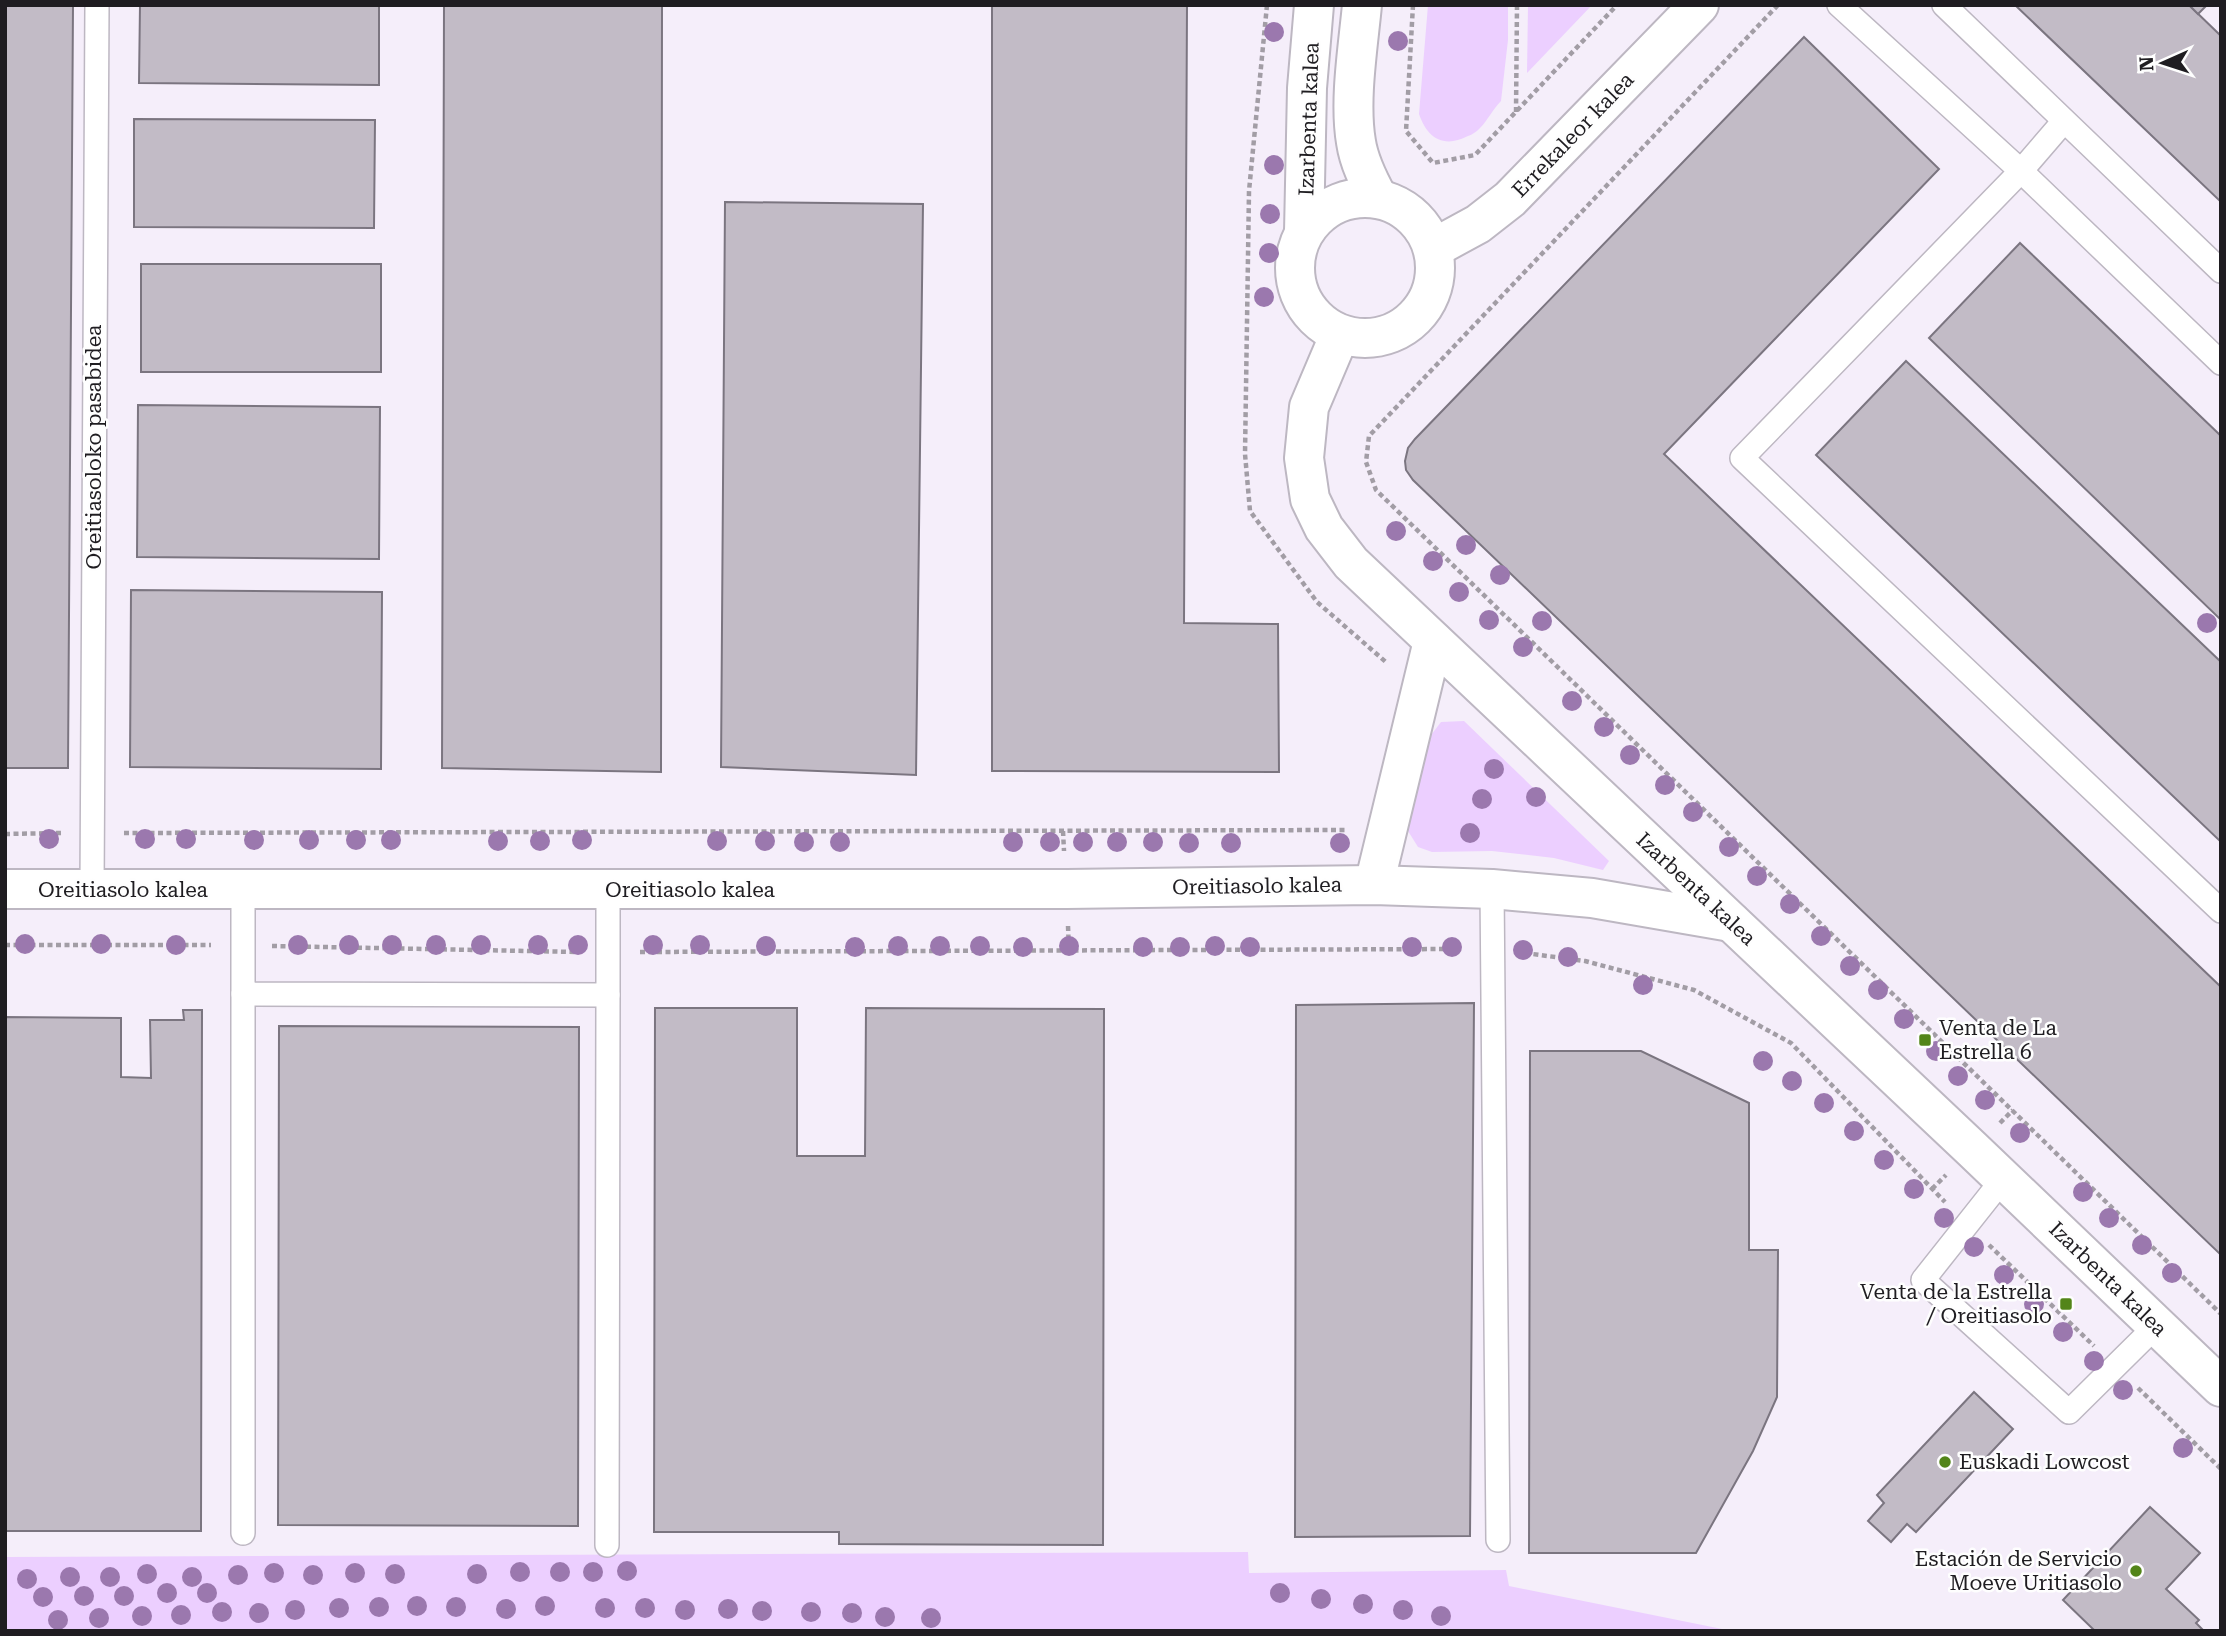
<svg xmlns="http://www.w3.org/2000/svg" width="2226" height="1636" viewBox="0 0 2226 1636" font-family="'Roboto Serif',serif">
<style>
.green{fill:#eccfff}
.building{fill:#c2bbc6;stroke:#7b7580;stroke-width:2}
.lines{fill:none;stroke-linecap:round;stroke-linejoin:round}
.service-casing{stroke:#bdb7c2;stroke-width:26}
.minor-casing{stroke:#bdb7c2;stroke-width:42}
.secondary-casing{stroke:#bdb7c2;stroke-width:42}
.path{stroke:#a29da5;stroke-width:4.5;stroke-dasharray:5 3.5;stroke-linecap:butt}
.service{stroke:#fff;stroke-width:23}
.minor{stroke:#fff;stroke-width:38}
.secondary{stroke:#fff;stroke-width:38}
.tree{fill:#9b78ae}
.poi-dot{fill:#538519;stroke:#fefefe;stroke-width:2.5}
.labels{text-anchor:middle;dominant-baseline:central;stroke-width:5;stroke-linejoin:round;paint-order:stroke}
.street-label{font-size:21px;fill:#1f1d21;stroke:#fefefe}
.poi-label{font-size:21px;fill:#1f1d21;stroke:#fefefe;text-anchor:start}
</style>
<rect width="100%" height="100%" fill="#f5eefa"/>
<g class="green">
<path d="M 1428,5 L 1508,5 L 1508,40 L 1501,101 C 1492,110 1488,120 1480,128 C 1475,134 1468,136 1461,139 C 1439,147 1426,134 1419,114 Z"/>
<polygon points="1528,5 1592,5 1527,73"/>
<polygon points="1464,721 1609,861 1603,870 1554,858 1492,851 1432,852 1418,847 1408,831 1428,739 1441,722"/>
<polygon points="1248,1552 1249,1573 1506,1570 1509,1586 1732,1631 5,1631 5,1557"/>
</g>
<g class="building">
<polygon points="5,5 73,5 68,768 5,768"/>
<polygon points="140,5 379,5 379,85 139,83"/>
<polygon points="444,5 662,5 661,772 442,768"/>
<polygon points="992,5 1187,5 1184,623 1278,624 1279,772 992,771"/>
<polygon points="2015,5 2189,5 2221,36 2221,202"/>
<polygon points="2189,5 2207,5 2198,14"/>
<polygon points="1804,37 1939,169 1664,454 2221,987 2221,1255 1413,480 1406,470 1405,461 1408,448 1415,439"/>
<polygon points="134,119 375,120 374,228 134,227"/>
<polygon points="725,202 923,204 916,775 721,767"/>
<polygon points="2020,243 2221,436 2221,620 1929,338"/>
<rect x="141" y="264" width="240" height="108"/>
<polygon points="1906,361 2221,662 2221,842 1816,455"/>
<polygon points="138,405 380,407 379,559 137,557"/>
<polygon points="131,590 382,592 381,769 130,767"/>
<polygon points="1474,1003 1470,1536 1295,1537 1296,1005"/>
<polygon points="655,1008 797,1008 797,1156 865,1156 866,1008 1104,1009 1103,1545 839,1544 839,1532 654,1532"/>
<polygon points="183,1010 202,1010 201,1531 5,1531 5,1017 121,1018 121,1077 151,1078 150,1020 184,1020"/>
<polygon points="279,1026 579,1027 578,1526 278,1525"/>
<polygon points="1530,1051 1641,1051 1749,1103 1749,1250 1778,1250 1777,1397 1753,1451 1696,1553 1529,1553"/>
<polygon points="1974,1392 2013,1429 1916,1532 1907,1524 1891,1542 1868,1521 1884,1503 1877,1495"/>
<polygon points="2150,1507 2200,1553 2166,1589 2199,1620 2196,1623 2204,1631 2095,1631 2063,1600"/>
</g>
<g class="lines">
<defs>
<g id="service">
<polyline points="1839,5 2021,171 2221,363"/>
<polyline points="1944,5 2221,271"/>
<polyline points="2064,121 2021,171 1742,458 2221,911"/>
<polyline points="1492,889 1498,1540"/>
<polyline points="92,890 97,5"/>
<polyline points="243,890 243,994 608,995 608,890"/>
<polyline points="2003,1179 1923,1280 2069,1412 2156,1326"/>
<polyline points="243,1533 243,994"/>
<polyline points="607,1545 608,995"/>
</g>
<g id="minor">
<polyline points="1434,248 1478,224 1510,199 1699,5"/>
<polyline points="1374,885 1433,641"/>
<polyline points="5,889 1067,889 1374,885 1492,889 1592,898 1731,922"/>
</g>
<g id="secondary">
<path d="M 1362,5 C 1358,47 1349,101 1356,142 C 1359,162 1368,180 1378,198"/>
<circle cx="1365" cy="268" r="70"/>
<polyline points="1304,232 1307,88 1314,5"/>
<polyline points="1340,334 1309,407 1304,458 1310,499 1324,528 1351,563 1972,1149 2221,1387"/>
</g>
</defs>
<use href="#service" class="service-casing"/>
<use href="#minor" class="minor-casing"/>
<use href="#secondary" class="secondary-casing"/>
<g class="path">
<polyline points="1267,5 1249,191 1245,454 1250,511 1317,602 1387,663"/>
<polyline points="1413,5 1406,131 1433,163 1475,155 1617,5"/>
<polyline points="1778,5 1369,436 1366,462 1376,490 2221,1314"/>
<polyline points="1516,112 1517,5"/>
<polyline points="1063,831 1064,851"/>
<polyline points="124,833 1347,830"/>
<polyline points="5,834 63,833"/>
<polyline points="1068,926 1069,950"/>
<polyline points="5,945 211,945"/>
<polyline points="272,946 578,952"/>
<polyline points="640,952 1460,949"/>
<polyline points="1525,953 1585,961 1694,990 1791,1043 1945,1202"/>
<polyline points="2000,1123 2013,1110"/>
<polyline points="1932,1189 1946,1175"/>
<polyline points="1989,1245 2094,1346"/>
<polyline points="2138,1388 2221,1469"/>
</g>
<use href="#service" class="service"/>
<use href="#minor" class="minor"/>
<use href="#secondary" class="secondary"/>
</g>
<g class="tree">
<circle cx="1274" cy="32" r="10"/>
<circle cx="1398" cy="41" r="10"/>
<circle cx="1274" cy="165" r="10"/>
<circle cx="1270" cy="214" r="10"/>
<circle cx="1269" cy="253" r="10"/>
<circle cx="1264" cy="297" r="10"/>
<circle cx="1396" cy="531" r="10"/>
<circle cx="1466" cy="545" r="10"/>
<circle cx="1433" cy="561" r="10"/>
<circle cx="1500" cy="575" r="10"/>
<circle cx="1459" cy="592" r="10"/>
<circle cx="1489" cy="620" r="10"/>
<circle cx="1542" cy="621" r="10"/>
<circle cx="2207" cy="623" r="10"/>
<circle cx="1523" cy="647" r="10"/>
<circle cx="1572" cy="701" r="10"/>
<circle cx="1604" cy="727" r="10"/>
<circle cx="1630" cy="755" r="10"/>
<circle cx="1494" cy="769" r="10"/>
<circle cx="1665" cy="785" r="10"/>
<circle cx="1536" cy="797" r="10"/>
<circle cx="1482" cy="799" r="10"/>
<circle cx="1693" cy="812" r="10"/>
<circle cx="1470" cy="833" r="10"/>
<circle cx="49" cy="839" r="10"/>
<circle cx="145" cy="839" r="10"/>
<circle cx="186" cy="839" r="10"/>
<circle cx="254" cy="840" r="10"/>
<circle cx="309" cy="840" r="10"/>
<circle cx="356" cy="840" r="10"/>
<circle cx="391" cy="840" r="10"/>
<circle cx="582" cy="840" r="10"/>
<circle cx="498" cy="841" r="10"/>
<circle cx="540" cy="841" r="10"/>
<circle cx="717" cy="841" r="10"/>
<circle cx="765" cy="841" r="10"/>
<circle cx="804" cy="842" r="10"/>
<circle cx="840" cy="842" r="10"/>
<circle cx="1013" cy="842" r="10"/>
<circle cx="1050" cy="842" r="10"/>
<circle cx="1083" cy="842" r="10"/>
<circle cx="1117" cy="842" r="10"/>
<circle cx="1153" cy="842" r="10"/>
<circle cx="1189" cy="843" r="10"/>
<circle cx="1231" cy="843" r="10"/>
<circle cx="1340" cy="843" r="10"/>
<circle cx="1729" cy="847" r="10"/>
<circle cx="1757" cy="876" r="10"/>
<circle cx="1790" cy="904" r="10"/>
<circle cx="1821" cy="936" r="10"/>
<circle cx="25" cy="944" r="10"/>
<circle cx="101" cy="944" r="10"/>
<circle cx="176" cy="945" r="10"/>
<circle cx="298" cy="945" r="10"/>
<circle cx="349" cy="945" r="10"/>
<circle cx="392" cy="945" r="10"/>
<circle cx="436" cy="945" r="10"/>
<circle cx="481" cy="945" r="10"/>
<circle cx="538" cy="945" r="10"/>
<circle cx="578" cy="945" r="10"/>
<circle cx="653" cy="945" r="10"/>
<circle cx="700" cy="945" r="10"/>
<circle cx="766" cy="946" r="10"/>
<circle cx="898" cy="946" r="10"/>
<circle cx="940" cy="946" r="10"/>
<circle cx="980" cy="946" r="10"/>
<circle cx="1069" cy="946" r="10"/>
<circle cx="1215" cy="946" r="10"/>
<circle cx="855" cy="947" r="10"/>
<circle cx="1023" cy="947" r="10"/>
<circle cx="1143" cy="947" r="10"/>
<circle cx="1180" cy="947" r="10"/>
<circle cx="1250" cy="947" r="10"/>
<circle cx="1412" cy="947" r="10"/>
<circle cx="1452" cy="947" r="10"/>
<circle cx="1523" cy="950" r="10"/>
<circle cx="1568" cy="957" r="10"/>
<circle cx="1850" cy="966" r="10"/>
<circle cx="1643" cy="985" r="10"/>
<circle cx="1878" cy="990" r="10"/>
<circle cx="1904" cy="1019" r="10"/>
<circle cx="1936" cy="1051" r="10"/>
<circle cx="1763" cy="1061" r="10"/>
<circle cx="1958" cy="1076" r="10"/>
<circle cx="1792" cy="1081" r="10"/>
<circle cx="1985" cy="1100" r="10"/>
<circle cx="1824" cy="1103" r="10"/>
<circle cx="1854" cy="1131" r="10"/>
<circle cx="2020" cy="1133" r="10"/>
<circle cx="1884" cy="1160" r="10"/>
<circle cx="1914" cy="1189" r="10"/>
<circle cx="2083" cy="1192" r="10"/>
<circle cx="1944" cy="1218" r="10"/>
<circle cx="2109" cy="1218" r="10"/>
<circle cx="2142" cy="1245" r="10"/>
<circle cx="1974" cy="1247" r="10"/>
<circle cx="2172" cy="1273" r="10"/>
<circle cx="2004" cy="1275" r="10"/>
<circle cx="2034" cy="1304" r="10"/>
<circle cx="2063" cy="1332" r="10"/>
<circle cx="2094" cy="1361" r="10"/>
<circle cx="2123" cy="1390" r="10"/>
<circle cx="2183" cy="1448" r="10"/>
<circle cx="627" cy="1571" r="10"/>
<circle cx="520" cy="1572" r="10"/>
<circle cx="560" cy="1572" r="10"/>
<circle cx="593" cy="1572" r="10"/>
<circle cx="274" cy="1573" r="10"/>
<circle cx="355" cy="1573" r="10"/>
<circle cx="147" cy="1574" r="10"/>
<circle cx="395" cy="1574" r="10"/>
<circle cx="477" cy="1574" r="10"/>
<circle cx="238" cy="1575" r="10"/>
<circle cx="313" cy="1575" r="10"/>
<circle cx="70" cy="1577" r="10"/>
<circle cx="110" cy="1577" r="10"/>
<circle cx="192" cy="1577" r="10"/>
<circle cx="27" cy="1579" r="10"/>
<circle cx="167" cy="1593" r="10"/>
<circle cx="207" cy="1593" r="10"/>
<circle cx="1280" cy="1593" r="10"/>
<circle cx="84" cy="1596" r="10"/>
<circle cx="124" cy="1596" r="10"/>
<circle cx="43" cy="1597" r="10"/>
<circle cx="1321" cy="1599" r="10"/>
<circle cx="1363" cy="1604" r="10"/>
<circle cx="417" cy="1606" r="10"/>
<circle cx="545" cy="1606" r="10"/>
<circle cx="379" cy="1607" r="10"/>
<circle cx="456" cy="1607" r="10"/>
<circle cx="339" cy="1608" r="10"/>
<circle cx="605" cy="1608" r="10"/>
<circle cx="645" cy="1608" r="10"/>
<circle cx="506" cy="1609" r="10"/>
<circle cx="728" cy="1609" r="10"/>
<circle cx="295" cy="1610" r="10"/>
<circle cx="685" cy="1610" r="10"/>
<circle cx="1403" cy="1610" r="10"/>
<circle cx="762" cy="1611" r="10"/>
<circle cx="222" cy="1612" r="10"/>
<circle cx="811" cy="1612" r="10"/>
<circle cx="259" cy="1613" r="10"/>
<circle cx="852" cy="1613" r="10"/>
<circle cx="181" cy="1615" r="10"/>
<circle cx="142" cy="1616" r="10"/>
<circle cx="1441" cy="1616" r="10"/>
<circle cx="885" cy="1617" r="10"/>
<circle cx="99" cy="1618" r="10"/>
<circle cx="931" cy="1618" r="10"/>
<circle cx="58" cy="1620" r="10"/>
</g>
<g class="poi-dot">
<rect x="1918" y="1033" width="14" height="14" rx="3.5"/>
<rect x="2059" y="1297" width="14" height="14" rx="3.5"/>
<circle cx="1945" cy="1462" r="7"/>
<circle cx="2136" cy="1571" r="7"/>
</g>
<g class="labels">
<g class="street-label">
<text transform="translate(1309 119) rotate(-88)">Izarbenta kalea</text>
<text transform="translate(1573 135) rotate(-46)">Errekaleor kalea</text>
<text transform="translate(94 447) rotate(-90)">Oreitiasoloko pasabidea</text>
<text transform="translate(1257 886) rotate(-1)">Oreitiasolo kalea</text>
<text transform="translate(1696 889) rotate(43)">Izarbenta kalea</text>
<text x="123" y="890">Oreitiasolo kalea</text>
<text x="690" y="890">Oreitiasolo kalea</text>
<text transform="translate(2108 1279) rotate(44)">Izarbenta kalea</text>
</g>
<g class="poi-label">
<text x="1939" y="1028">Venta de La<tspan x="1939" dy="24">Estrella 6</tspan></text>
<text x="2052" y="1292" text-anchor="end">Venta de la Estrella<tspan x="2052" dy="24">/ Oreitiasolo</tspan></text>
<text x="1959" y="1462">Euskadi Lowcost</text>
<text x="2122" y="1559" text-anchor="end">Estación de Servicio<tspan x="2122" dy="24">Moeve Uritiasolo</tspan></text>
</g>
</g>
<rect width="2226" height="1636" fill="none" stroke="#1f1d21" stroke-width="14"/>
<g transform="translate(2163 63) rotate(267)" stroke="#fefefe" stroke-width="5" paint-order="stroke">
<path d="M0-5L12 26L0 18L-12 26Z" fill="#1f1d21"/>
<text y="-10" font-size="19" font-weight="bold" text-anchor="middle" fill="#1f1d21">N</text>
</g>
</svg>
